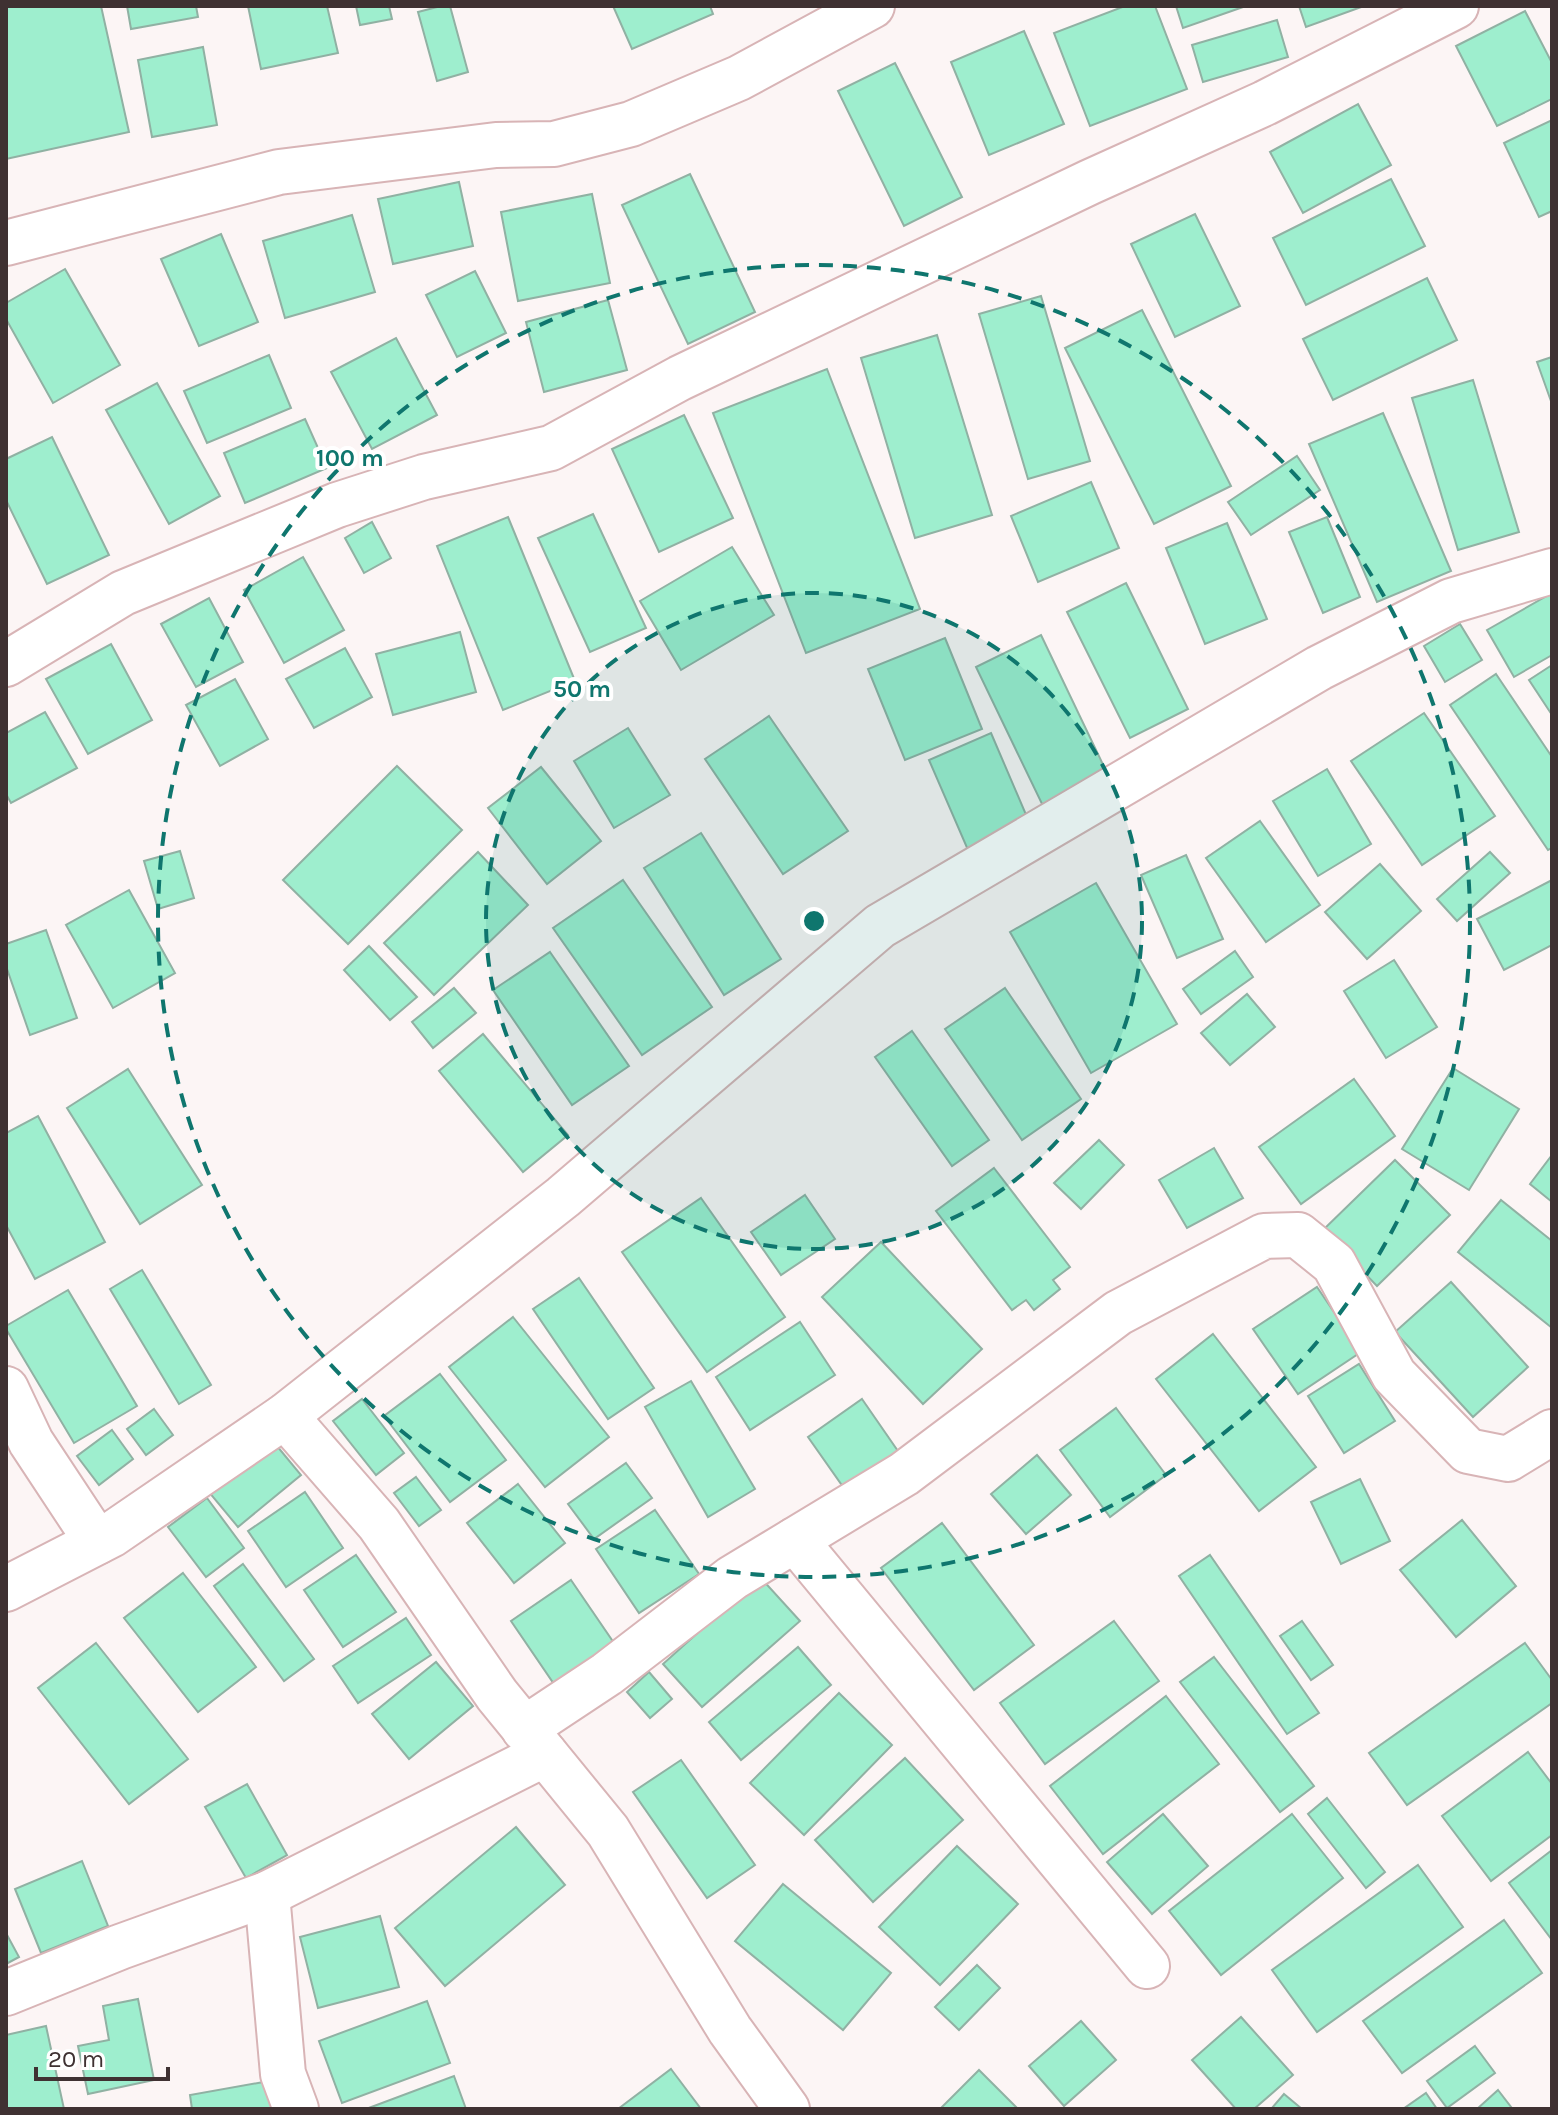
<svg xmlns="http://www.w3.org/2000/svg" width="1558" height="2115" viewBox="0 0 1558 2115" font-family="Karla,sans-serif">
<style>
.building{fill:#9eeece;stroke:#90b1a3;stroke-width:2}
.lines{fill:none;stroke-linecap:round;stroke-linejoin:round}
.minor-casing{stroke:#d8b4b6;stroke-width:48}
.minor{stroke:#fff;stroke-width:44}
.ring{fill:none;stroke:#0f766e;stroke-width:4;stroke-dasharray:14 10}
.centre{fill:#0f766e;stroke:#fff;stroke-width:4}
.ring-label{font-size:24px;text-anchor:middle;font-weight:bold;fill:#0f766e;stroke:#fff;stroke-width:8;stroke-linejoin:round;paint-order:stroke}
</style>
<rect width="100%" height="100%" fill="#fcf5f5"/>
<g class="building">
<polygon points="6,6 101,6 129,132 6,159"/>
<polygon points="127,6 196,6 198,17 131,29"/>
<polygon points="248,6 327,6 338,53 261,69"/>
<polygon points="356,6 389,6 392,19 360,25"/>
<polygon points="441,6 450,6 468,72 437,81 418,12"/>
<polygon points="613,6 710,6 713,14 632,49"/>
<polygon points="1125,6 1155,6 1187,89 1090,126 1054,33"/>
<polygon points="1176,6 1246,6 1183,28"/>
<polygon points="1299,6 1364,6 1306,27"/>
<polygon points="1525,11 1552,63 1552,99 1497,126 1456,46"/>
<polygon points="1277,20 1288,57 1203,82 1192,45"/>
<polygon points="1024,31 1064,124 989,155 951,62"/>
<polygon points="203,47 217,125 152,137 138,60"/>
<polygon points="895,63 962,197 904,226 838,91"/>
<polygon points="1358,104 1391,165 1303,213 1270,152"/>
<polygon points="1552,120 1552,211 1539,217 1504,143"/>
<polygon points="690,174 755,312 688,344 622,205"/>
<polygon points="1391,179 1425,246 1306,305 1273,238"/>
<polygon points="459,182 473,246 393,264 378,199"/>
<polygon points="592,194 610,283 518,301 501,212"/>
<polygon points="1195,214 1240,306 1175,337 1131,244"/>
<polygon points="352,215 375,292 285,318 263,241"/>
<polygon points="221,234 258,322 199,346 161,259"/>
<polygon points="65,269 120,365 53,403 6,319 6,303"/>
<polygon points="475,271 506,333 457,357 426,295"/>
<polygon points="1427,278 1457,340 1333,400 1303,339"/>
<polygon points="1041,296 1090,461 1028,479 979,314"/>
<polygon points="608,300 627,370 544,392 526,322"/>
<polygon points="1142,310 1231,486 1154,524 1065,348"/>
<polygon points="937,335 992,515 915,538 861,358"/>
<polygon points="396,338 437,415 372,449 331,372"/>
<polygon points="269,355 291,408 207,443 184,391"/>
<polygon points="1552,357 1552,404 1537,362"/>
<polygon points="827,369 920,609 806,653 713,413"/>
<polygon points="1473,380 1519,532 1458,550 1412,398"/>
<polygon points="157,383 220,496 169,524 106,410"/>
<polygon points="1383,413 1451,571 1377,602 1309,444"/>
<polygon points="684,415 733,518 659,552 612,449"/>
<polygon points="305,419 327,468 245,503 224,453"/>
<polygon points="52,437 109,555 47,584 6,500 6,459"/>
<polygon points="1297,456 1320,490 1251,535 1228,502"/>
<polygon points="1091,482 1119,548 1038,582 1011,516"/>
<polygon points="593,514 646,628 590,652 538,538"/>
<polygon points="508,517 575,681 503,710 437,546"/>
<polygon points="1327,517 1360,597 1323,613 1289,532"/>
<polygon points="372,522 391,558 364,573 345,538"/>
<polygon points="1227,523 1267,619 1205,644 1166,548"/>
<polygon points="732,547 774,615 681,670 640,601"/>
<polygon points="303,557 344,630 284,663 244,590"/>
<polygon points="1126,583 1188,709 1130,738 1067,612"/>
<polygon points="1552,593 1552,655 1514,677 1487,630"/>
<polygon points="209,598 243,662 196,687 161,624"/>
<polygon points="1460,624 1482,660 1445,682 1424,646"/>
<polygon points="460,632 476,692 393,715 376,654"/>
<polygon points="1041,635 1108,775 1043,806 976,667"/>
<polygon points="945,638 982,729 905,760 868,669"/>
<polygon points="111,644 152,720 88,754 46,679"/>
<polygon points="345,648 372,697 314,728 286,679"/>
<polygon points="1552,665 1552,715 1529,680"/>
<polygon points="1496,674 1552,757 1552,848 1548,850 1450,705"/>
<polygon points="235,679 268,739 220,766 186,705"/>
<polygon points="45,712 77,768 11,803 6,794 6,733"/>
<polygon points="1424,713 1495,816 1422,865 1351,761"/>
<polygon points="769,716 848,831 783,874 705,759"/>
<polygon points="628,728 670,795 614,828 574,761"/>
<polygon points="991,733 1030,824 968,850 929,760"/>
<polygon points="397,766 462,830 348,944 283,880"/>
<polygon points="541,767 601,841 547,884 488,808"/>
<polygon points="1327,769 1371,844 1318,876 1273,801"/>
<polygon points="1260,821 1320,905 1266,942 1206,858"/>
<polygon points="701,833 781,959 724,995 644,868"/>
<polygon points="180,851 194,898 158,909 144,861"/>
<polygon points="478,852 528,905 434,995 384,943"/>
<polygon points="1490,852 1510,873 1457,921 1437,899"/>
<polygon points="1186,855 1223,939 1177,958 1141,875"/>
<polygon points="1380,864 1421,911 1367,959 1325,912"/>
<polygon points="623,880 712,1007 642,1055 553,928"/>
<polygon points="1552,880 1552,945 1504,970 1477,919"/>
<polygon points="1096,883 1177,1024 1091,1073 1010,932"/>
<polygon points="129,890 175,973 113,1008 66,925"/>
<polygon points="46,930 77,1018 30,1035 6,966 6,944"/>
<polygon points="369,946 417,997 390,1020 344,970"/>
<polygon points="1235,951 1253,977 1201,1014 1183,989"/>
<polygon points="550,952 629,1066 572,1105 493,990"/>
<polygon points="1394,960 1437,1027 1386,1058 1344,991"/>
<polygon points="454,988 476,1013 433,1048 412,1022"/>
<polygon points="1005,988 1081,1099 1022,1140 945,1029"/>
<polygon points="1247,994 1275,1027 1230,1065 1201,1033"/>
<polygon points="912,1031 989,1140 952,1166 875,1057"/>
<polygon points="483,1034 568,1135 523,1172 439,1071"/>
<polygon points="1453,1068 1519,1109 1469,1190 1402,1149"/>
<polygon points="128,1069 202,1185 140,1224 67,1108"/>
<polygon points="1354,1079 1395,1136 1301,1204 1259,1147"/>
<polygon points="38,1116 105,1242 35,1279 6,1225 6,1133"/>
<polygon points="1099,1140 1124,1165 1081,1209 1054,1183"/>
<polygon points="1214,1148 1243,1198 1187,1228 1159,1180"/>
<polygon points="1552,1155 1552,1202 1530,1184"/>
<polygon points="1395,1160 1450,1215 1377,1286 1323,1230"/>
<polygon points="994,1168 1070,1267 1053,1280 1060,1289 1034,1310 1026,1300 1012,1310 936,1211"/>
<polygon points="805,1195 835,1239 781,1275 751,1232"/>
<polygon points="701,1198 785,1317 707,1372 622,1252"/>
<polygon points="1501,1200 1552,1241 1552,1328 1458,1252"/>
<polygon points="881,1242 982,1349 923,1404 822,1297"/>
<polygon points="142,1270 211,1385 179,1404 110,1289"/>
<polygon points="579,1278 654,1388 608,1419 533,1309"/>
<polygon points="1451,1282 1528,1367 1473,1417 1395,1332"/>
<polygon points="1317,1287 1361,1352 1298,1394 1253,1329"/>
<polygon points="68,1290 137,1406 74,1443 6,1329 6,1326"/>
<polygon points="513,1317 609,1437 545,1487 449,1367"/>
<polygon points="800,1322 835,1375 750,1430 716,1377"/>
<polygon points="1213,1334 1316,1467 1259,1511 1156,1379"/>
<polygon points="1359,1364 1395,1421 1344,1453 1308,1396"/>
<polygon points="440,1374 506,1460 450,1502 384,1416"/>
<polygon points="691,1381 755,1489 708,1517 645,1407"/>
<polygon points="362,1399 404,1453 376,1475 333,1421"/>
<polygon points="862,1399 900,1454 846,1491 808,1437"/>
<polygon points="1116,1408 1166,1475 1110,1517 1060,1450"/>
<polygon points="154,1409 173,1435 146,1455 127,1429"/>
<polygon points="112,1430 133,1459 99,1485 77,1456"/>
<polygon points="272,1440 301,1475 238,1527 208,1491"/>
<polygon points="1037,1455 1071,1495 1026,1534 991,1494"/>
<polygon points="626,1463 652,1498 594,1539 568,1504"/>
<polygon points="416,1477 441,1510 419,1526 394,1493"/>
<polygon points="1360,1479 1390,1541 1341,1564 1311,1502"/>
<polygon points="518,1484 565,1543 514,1583 467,1523"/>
<polygon points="305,1492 343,1548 286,1587 248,1531"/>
<polygon points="207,1498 244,1548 206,1577 168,1527"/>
<polygon points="655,1510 699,1574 639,1613 596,1549"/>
<polygon points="1462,1520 1516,1586 1456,1637 1400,1570"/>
<polygon points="942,1523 1034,1645 974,1690 881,1568"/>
<polygon points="356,1555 396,1612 343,1647 304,1590"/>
<polygon points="1210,1555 1319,1713 1287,1734 1179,1576"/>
<polygon points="243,1564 314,1659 284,1681 214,1586"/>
<polygon points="183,1573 256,1667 198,1712 124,1618"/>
<polygon points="760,1577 800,1621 702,1707 663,1664"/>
<polygon points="571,1580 614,1643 554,1684 511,1621"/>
<polygon points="406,1618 431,1655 358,1703 333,1666"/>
<polygon points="1114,1621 1159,1681 1045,1764 1000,1703"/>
<polygon points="1302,1621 1333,1665 1311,1680 1280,1636"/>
<polygon points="96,1643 188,1759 129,1804 38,1688"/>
<polygon points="1525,1643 1552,1680 1552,1703 1407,1805 1369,1753"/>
<polygon points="798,1647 831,1685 741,1760 709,1722"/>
<polygon points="1214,1657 1314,1786 1280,1812 1180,1682"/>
<polygon points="436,1662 473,1706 409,1759 372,1714"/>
<polygon points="649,1672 672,1699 650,1718 627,1692"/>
<polygon points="839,1693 892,1745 804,1835 750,1783"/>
<polygon points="1166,1696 1219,1764 1103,1854 1050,1786"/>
<polygon points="1528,1752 1552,1784 1552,1835 1491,1881 1442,1816"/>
<polygon points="905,1758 963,1820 873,1902 815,1840"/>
<polygon points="681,1760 755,1865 707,1898 633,1792"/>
<polygon points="247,1784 287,1855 246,1878 205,1807"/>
<polygon points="1327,1798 1385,1872 1366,1888 1308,1814"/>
<polygon points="1163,1814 1208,1866 1152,1914 1107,1862"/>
<polygon points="1292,1814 1343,1878 1221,1975 1169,1911"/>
<polygon points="516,1827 565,1885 445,1986 395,1928"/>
<polygon points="957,1846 1018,1904 940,1985 879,1927"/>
<polygon points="1552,1850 1552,1940 1509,1883"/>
<polygon points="82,1861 108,1926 41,1953 15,1889"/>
<polygon points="1418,1865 1463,1927 1317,2032 1272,1970"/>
<polygon points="783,1884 891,1973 843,2030 735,1941"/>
<polygon points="380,1916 399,1987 318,2008 300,1937"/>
<polygon points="1504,1920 1542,1973 1402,2073 1363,2021"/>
<polygon points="6,1933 19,1957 6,1964"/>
<polygon points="977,1965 1000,1988 959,2030 935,2007"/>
<polygon points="138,1999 154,2080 88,2094 78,2046 109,2040 103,2006"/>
<polygon points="427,2001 450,2063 342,2103 319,2041"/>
<polygon points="1241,2017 1293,2075 1254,2109 1236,2109 1192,2060"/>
<polygon points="1081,2021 1116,2060 1064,2106 1029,2066"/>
<polygon points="46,2026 64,2109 6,2109 6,2035"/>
<polygon points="1475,2046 1495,2073 1447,2108 1427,2081"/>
<polygon points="671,2069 701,2109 618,2109"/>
<polygon points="979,2070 1018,2109 940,2109"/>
<polygon points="454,2076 466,2109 366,2109"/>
<polygon points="269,2081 274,2109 192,2109 190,2095"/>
<polygon points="1498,2090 1511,2107 1509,2109 1477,2109"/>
<polygon points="1426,2093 1437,2109 1403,2109"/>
<polygon points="1284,2094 1302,2109 1271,2109"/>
</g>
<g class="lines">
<defs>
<g id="minor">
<polyline points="6,243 279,172 496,145 554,144 631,124 739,78 872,6"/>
<polyline points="6,664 123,593 337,505 424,477 551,448 680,378 1090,182 1265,103 1456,6"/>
<polyline points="6,1389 31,1442 97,1542"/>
<polyline points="285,1416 379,1524 497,1695 608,1831 730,2030 787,2109"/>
<polyline points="795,1540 1147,1966"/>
<polyline points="6,1589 111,1535 285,1416 563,1197 880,926 1319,668 1451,601 1552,571"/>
<polyline points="524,1729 607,1674 732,1578 904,1474 1118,1313 1264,1236 1298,1235 1334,1264 1394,1375 1468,1451 1508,1459 1552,1432"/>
<polyline points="267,1894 283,2074 296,2109"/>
<polyline points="6,1993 120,1947 267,1894 545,1754"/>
</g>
</defs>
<use href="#minor" class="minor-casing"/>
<use href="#minor" class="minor"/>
</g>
<circle cx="814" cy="921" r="328" fill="#0f766e" fill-opacity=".12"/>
<g class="ring">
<circle cx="814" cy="921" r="328"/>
<circle cx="814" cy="921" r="656"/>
</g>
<circle cx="814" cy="921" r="12" class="centre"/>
<g class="ring-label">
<text x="350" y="466">100 m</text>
<text x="582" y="697">50 m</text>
</g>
<rect width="1558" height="2115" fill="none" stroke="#3f3132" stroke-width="16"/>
<path d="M36 2067v12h132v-12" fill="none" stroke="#3f3132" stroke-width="4"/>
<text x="48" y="2067" font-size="24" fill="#3f3132" stroke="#ffffff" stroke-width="6" paint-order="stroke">20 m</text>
</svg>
